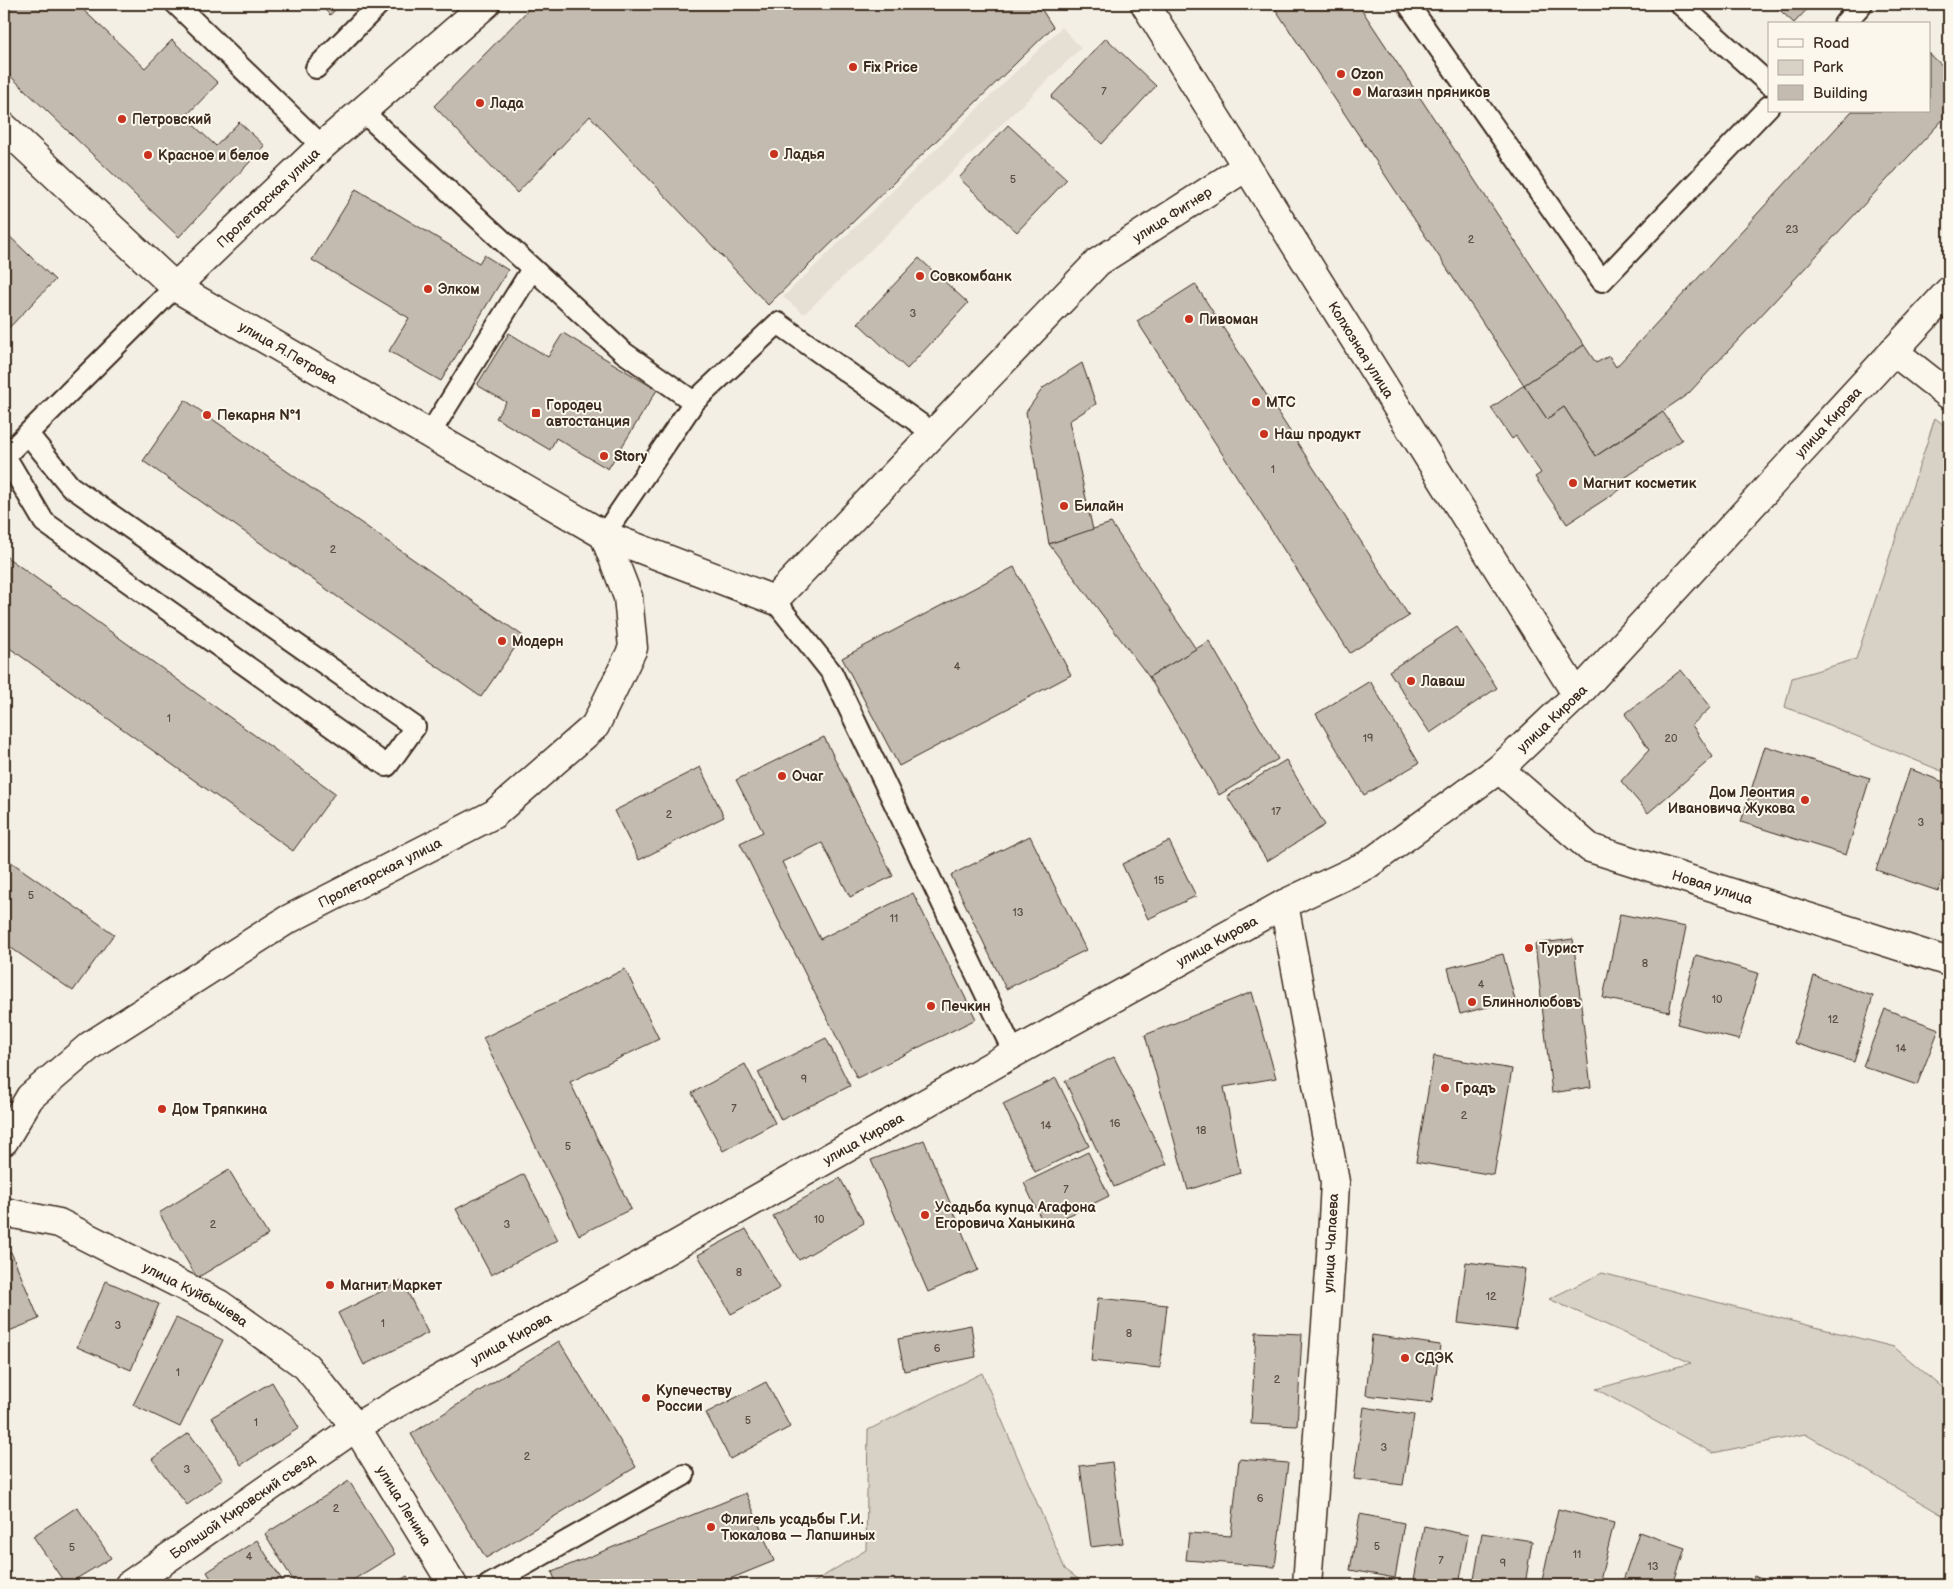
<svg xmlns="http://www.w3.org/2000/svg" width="1953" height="1589" viewBox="0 0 1953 1589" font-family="'Balsamiq Sans',sans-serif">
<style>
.built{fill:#e5dfd4}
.green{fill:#d8d1c6;stroke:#8a7e72}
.building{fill:#c3bbb0;stroke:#3b2a1e}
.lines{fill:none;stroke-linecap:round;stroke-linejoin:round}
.service-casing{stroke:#3b2a1e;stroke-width:24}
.minor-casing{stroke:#3b2a1e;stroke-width:31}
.tertiary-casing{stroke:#3b2a1e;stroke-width:31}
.service{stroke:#fbf7ec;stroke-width:20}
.minor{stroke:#fbf7ec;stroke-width:28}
.tertiary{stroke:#fbf7ec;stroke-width:28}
.poi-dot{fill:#c8321e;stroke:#fbf7ec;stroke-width:2}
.labels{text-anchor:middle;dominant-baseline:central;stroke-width:4;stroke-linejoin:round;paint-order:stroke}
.number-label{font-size:11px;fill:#5d4e42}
.poi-label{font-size:14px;font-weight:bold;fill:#3b2a1e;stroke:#fbf7ec;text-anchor:start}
.street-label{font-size:14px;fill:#3b2a1e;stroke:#fbf7ec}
</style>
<rect width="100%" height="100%" fill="#f3efe4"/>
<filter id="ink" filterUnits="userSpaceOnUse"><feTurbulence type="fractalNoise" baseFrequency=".02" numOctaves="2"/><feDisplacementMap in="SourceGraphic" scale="10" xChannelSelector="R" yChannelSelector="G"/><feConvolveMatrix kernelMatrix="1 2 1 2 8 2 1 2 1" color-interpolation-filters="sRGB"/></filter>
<g filter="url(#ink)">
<polygon class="built" points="1062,27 1081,48 804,314 783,297"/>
<g class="green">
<polygon points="1935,418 1949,429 1949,774 1785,707 1792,678 1856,659"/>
<polygon points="1602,1273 1894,1347 1949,1393 1949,1519 1805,1434 1713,1453 1596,1389 1691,1363 1549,1299"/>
<polygon points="982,1373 1065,1569 1086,1585 809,1585 866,1550 868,1430"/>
</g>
<g class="building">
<polygon points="4,4 77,4 145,68 172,40 218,83 185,117 216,146 239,122 265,146 179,237 4,70"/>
<polygon points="319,4 341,4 330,15"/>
<polygon points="534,4 1038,4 1053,27 768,305 590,116 517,193 434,106"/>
<polygon points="1272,4 1358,4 1584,345 1524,385"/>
<polygon points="1773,4 1812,4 1794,23"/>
<polygon points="1106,38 1156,86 1102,144 1051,97"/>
<polygon points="1929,53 1949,72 1949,113 1688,394 1596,456 1564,407 1547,419 1524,385 1584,345 1596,363 1609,356 1616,367 1852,111 1929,111"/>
<polygon points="1008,125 1067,179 1017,232 959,178"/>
<polygon points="356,189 479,263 484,255 508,270 441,381 389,351 409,318 312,260"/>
<polygon points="4,231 55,280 4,333"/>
<polygon points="919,258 968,303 907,369 858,323"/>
<polygon points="1195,284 1409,616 1350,653 1137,321"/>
<polygon points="509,333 548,357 563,333 657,390 608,469 556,438 550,450 496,418 506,402 477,385"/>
<polygon points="1082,363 1096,404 1069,421 1093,530 1049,544 1026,412 1043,388"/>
<polygon points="1524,385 1547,419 1564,407 1596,456 1663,412 1682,440 1617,483 1621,489 1567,524 1535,477 1541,473 1516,436 1512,439 1491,408"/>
<polygon points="185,400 523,636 481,697 143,461"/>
<polygon points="1111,523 1196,649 1149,677 1049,544"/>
<polygon points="4,555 335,793 293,851 4,644"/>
<polygon points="1014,567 1071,675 899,766 842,658"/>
<polygon points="1457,627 1497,688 1430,733 1389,671"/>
<polygon points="1209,641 1278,759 1219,795 1149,677"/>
<polygon points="1681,670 1711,707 1692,725 1713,757 1648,813 1621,781 1649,750 1625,714"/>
<polygon points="1370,681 1419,763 1364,795 1316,714"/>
<polygon points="824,737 893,876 850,897 822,843 782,862 820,939 913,893 976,1019 857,1078 740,843 763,832 736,780"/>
<polygon points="1765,746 1870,778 1846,855 1741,822"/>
<polygon points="1286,760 1325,825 1267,861 1227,796"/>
<polygon points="700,767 724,817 639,860 614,811"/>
<polygon points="1910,769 1949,784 1949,861 1938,891 1876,870"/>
<polygon points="1030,836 1086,950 1006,989 951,875"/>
<polygon points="1169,841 1196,896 1148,919 1122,864"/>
<polygon points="4,857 114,934 73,991 4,943"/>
<polygon points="1620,914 1686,927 1669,1012 1603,998"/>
<polygon points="1573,939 1591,1087 1552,1093 1535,944"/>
<polygon points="1503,954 1515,1000 1460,1014 1448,968"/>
<polygon points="1696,955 1758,973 1739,1040 1677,1024"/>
<polygon points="625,969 659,1039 570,1082 631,1209 579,1235 483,1038"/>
<polygon points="1814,976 1873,996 1854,1062 1794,1043"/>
<polygon points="1252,992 1276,1078 1224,1087 1240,1173 1188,1190 1145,1035"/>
<polygon points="1885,1009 1939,1029 1917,1085 1863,1066"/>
<polygon points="826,1038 850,1086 781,1120 758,1072"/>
<polygon points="1434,1056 1512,1069 1494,1175 1416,1162"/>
<polygon points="1114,1057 1167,1164 1114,1187 1065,1081"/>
<polygon points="745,1064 775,1123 723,1151 692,1093"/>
<polygon points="1056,1078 1089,1146 1035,1172 1003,1104"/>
<polygon points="924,1140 978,1270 928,1292 871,1160"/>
<polygon points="1088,1152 1109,1196 1045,1227 1024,1183"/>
<polygon points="229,1170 268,1235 197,1278 159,1213"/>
<polygon points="524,1174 558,1240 491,1275 456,1209"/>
<polygon points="840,1178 864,1223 799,1260 773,1216"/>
<polygon points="746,1229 780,1288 731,1314 698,1255"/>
<polygon points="11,1252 39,1319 4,1333 4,1255"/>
<polygon points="1466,1262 1525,1269 1516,1330 1458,1323"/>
<polygon points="106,1281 159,1304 131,1370 77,1347"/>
<polygon points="402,1281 428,1333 364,1365 338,1313"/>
<polygon points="1098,1298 1167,1305 1160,1368 1091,1361"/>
<polygon points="176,1318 223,1340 180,1427 133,1405"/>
<polygon points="971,1325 976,1357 904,1371 898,1339"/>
<polygon points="1256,1332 1302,1334 1297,1426 1251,1424"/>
<polygon points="1372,1335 1440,1345 1432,1403 1366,1395"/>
<polygon points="559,1341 636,1467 486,1558 411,1434"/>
<polygon points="272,1382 299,1428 241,1465 212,1417"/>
<polygon points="766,1382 790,1427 730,1459 706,1413"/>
<polygon points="1364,1407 1414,1415 1403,1485 1354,1479"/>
<polygon points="189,1433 223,1479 187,1505 152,1459"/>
<polygon points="1239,1459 1288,1463 1275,1567 1186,1560 1189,1533 1231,1536"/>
<polygon points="1112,1462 1123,1543 1091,1547 1080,1466"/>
<polygon points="349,1481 395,1554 345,1585 296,1585 265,1534"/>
<polygon points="746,1493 774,1561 715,1585 557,1585 552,1572"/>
<polygon points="77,1507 111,1558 66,1585 33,1536"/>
<polygon points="1558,1509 1614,1523 1599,1585 1541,1585"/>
<polygon points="1360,1514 1404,1523 1395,1578 1350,1570"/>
<polygon points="1424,1526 1468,1535 1459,1585 1413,1585"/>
<polygon points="1639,1532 1685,1548 1673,1585 1622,1584"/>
<polygon points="1482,1533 1532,1541 1525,1585 1473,1585"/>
<polygon points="257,1540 285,1585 215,1585 207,1572"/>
<polygon points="407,1576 413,1585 392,1585"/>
<polygon points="1754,1576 1777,1585 1750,1585"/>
</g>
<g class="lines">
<defs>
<g id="service">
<polyline points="176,4 322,146"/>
<polyline points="1408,4 1602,281 1769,106"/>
<polyline points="1680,4 1769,84"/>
<polyline points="1844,24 1862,4"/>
<polyline points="316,68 379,4"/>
<polyline points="362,111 623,352 694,402 778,323 933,433"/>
<polyline points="429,435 532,269"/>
<polyline points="4,454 44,522 387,766 415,727 70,486 28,434"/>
<polyline points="4,457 175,287"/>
<polyline points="604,535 694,402"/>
<polyline points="774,600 832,673 1014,1053"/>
<polyline points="489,1585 684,1475"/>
</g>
<g id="minor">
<path id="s1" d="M 1145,4 L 1577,695"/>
<path id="s2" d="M 4,127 L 175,287 L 604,535 L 774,600 L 1098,262 L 1246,167"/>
<path id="s3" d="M 175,287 L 322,146 L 486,4"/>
<polyline points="1893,351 1949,395"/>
<polyline points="1284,904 1335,1182 1331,1257 1307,1585"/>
<path id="s4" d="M 4,1141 L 30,1097 L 91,1045 L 287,920 L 494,814 L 595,726 L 633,648 L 628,597 L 604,535"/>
<path id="s5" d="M 356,1427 L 453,1585"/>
</g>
<g id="tertiary">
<path id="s6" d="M 1499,769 L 1590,848 L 1949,962"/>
<path id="s7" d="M 4,1212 L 59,1223 L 219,1304 L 306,1366 L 356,1427"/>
<path id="s8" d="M 129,1585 L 356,1427 L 378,1414 L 1014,1053 L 1284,904 L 1367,865 L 1499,769 L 1577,695 L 1949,291"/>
</g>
</defs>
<use href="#service" class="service-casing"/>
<use href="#minor" class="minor-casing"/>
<use href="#tertiary" class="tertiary-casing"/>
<use href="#service" class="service"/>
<use href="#minor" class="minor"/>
<use href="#tertiary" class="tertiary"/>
</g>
</g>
<g class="poi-dot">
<circle cx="853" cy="67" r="5"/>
<circle cx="1341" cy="74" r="5"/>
<circle cx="1357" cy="92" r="5"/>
<circle cx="480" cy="103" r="5"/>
<circle cx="122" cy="119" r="5"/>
<circle cx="774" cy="154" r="5"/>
<circle cx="148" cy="155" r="5"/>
<circle cx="920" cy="276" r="5"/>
<circle cx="428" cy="289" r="5"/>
<circle cx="1189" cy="319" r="5"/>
<circle cx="1256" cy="402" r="5"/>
<rect x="531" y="408" width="10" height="10" rx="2.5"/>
<circle cx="207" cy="415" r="5"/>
<circle cx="1264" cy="434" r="5"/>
<circle cx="604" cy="456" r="5"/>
<circle cx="1573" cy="483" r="5"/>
<circle cx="1064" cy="506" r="5"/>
<circle cx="502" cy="641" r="5"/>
<circle cx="1411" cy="681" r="5"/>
<circle cx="782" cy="776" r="5"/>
<circle cx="1805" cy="800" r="5"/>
<circle cx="1529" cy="948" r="5"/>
<circle cx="1472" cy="1002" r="5"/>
<circle cx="931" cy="1006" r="5"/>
<circle cx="1445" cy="1088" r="5"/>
<circle cx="162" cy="1109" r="5"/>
<circle cx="925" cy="1215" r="5"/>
<circle cx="330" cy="1285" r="5"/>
<circle cx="1405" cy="1358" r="5"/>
<circle cx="646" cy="1398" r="5"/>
<circle cx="711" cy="1527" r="5"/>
</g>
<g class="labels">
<g class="number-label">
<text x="1104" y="91">7</text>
<text x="1013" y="179">5</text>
<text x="1792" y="229">23</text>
<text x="1471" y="239">2</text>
<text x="913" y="313">3</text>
<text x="1273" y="469">1</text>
<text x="333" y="549">2</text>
<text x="957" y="666">4</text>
<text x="169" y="718">1</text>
<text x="1368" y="738">19</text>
<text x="1671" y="738">20</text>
<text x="1276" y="811">17</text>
<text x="669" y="814">2</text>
<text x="1921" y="822">3</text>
<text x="1159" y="880">15</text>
<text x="31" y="895">5</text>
<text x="1018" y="912">13</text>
<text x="894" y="918">11</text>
<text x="1645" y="963">8</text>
<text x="1481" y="984">4</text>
<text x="1717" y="999">10</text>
<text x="1833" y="1019">12</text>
<text x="1901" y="1048">14</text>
<text x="804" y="1079">9</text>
<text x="734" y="1108">7</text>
<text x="1464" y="1115">2</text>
<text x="1115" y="1123">16</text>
<text x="1046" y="1125">14</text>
<text x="1201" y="1130">18</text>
<text x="568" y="1146">5</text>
<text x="1066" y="1189">7</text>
<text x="819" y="1219">10</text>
<text x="213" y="1224">2</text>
<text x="507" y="1224">3</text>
<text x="739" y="1272">8</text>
<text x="1491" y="1296">12</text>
<text x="383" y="1323">1</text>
<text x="118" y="1325">3</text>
<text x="1129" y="1333">8</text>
<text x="937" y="1348">6</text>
<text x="178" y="1372">1</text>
<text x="1277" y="1379">2</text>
<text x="748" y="1420">5</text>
<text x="256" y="1422">1</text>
<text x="1384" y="1447">3</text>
<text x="527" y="1456">2</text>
<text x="187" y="1469">3</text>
<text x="1260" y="1498">6</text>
<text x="336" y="1508">2</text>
<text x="1377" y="1546">5</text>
<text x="72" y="1547">5</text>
<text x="1577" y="1554">11</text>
<text x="249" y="1556">4</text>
<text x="1441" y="1560">7</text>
<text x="1503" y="1563">9</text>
<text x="1653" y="1566">13</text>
</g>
<g class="poi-label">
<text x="863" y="67">Fix Price</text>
<text x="1351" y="74">Ozon</text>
<text x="1367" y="92">Магазин пряников</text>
<text x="490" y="103">Лада</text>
<text x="132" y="119">Петровский</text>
<text x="784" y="154">Ладья</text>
<text x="158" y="155">Красное и белое</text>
<text x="930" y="276">Совкомбанк</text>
<text x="438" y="289">Элком</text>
<text x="1199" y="319">Пивоман</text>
<text x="1266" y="402">МТС</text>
<text x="546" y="405">Городец<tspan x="546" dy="16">автостанция</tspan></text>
<text x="217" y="415">Пекарня N°1</text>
<text x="1274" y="434">Наш продукт</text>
<text x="614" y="456">Story</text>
<text x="1583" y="483">Магнит косметик</text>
<text x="1074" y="506">Билайн</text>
<text x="512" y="641">Модерн</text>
<text x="1421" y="681">Лаваш</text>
<text x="792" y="776">Очаг</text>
<text x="1795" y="792" text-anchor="end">Дом Леонтия<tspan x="1795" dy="16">Ивановича Жукова</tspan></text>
<text x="1539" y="948">Турист</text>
<text x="1482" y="1002">Блиннолюбовъ</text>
<text x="941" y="1006">Печкин</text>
<text x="1455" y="1088">Градъ</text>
<text x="172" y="1109">Дом Тряпкина</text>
<text x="935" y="1207">Усадьба купца Агафона<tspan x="935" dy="16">Егоровича Ханыкина</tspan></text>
<text x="340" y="1285">Магнит Маркет</text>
<text x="1415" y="1358">СДЭК</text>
<text x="656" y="1390">Купечеству<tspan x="656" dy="16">России</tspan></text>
<text x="721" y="1519">Флигель усадьбы Г.И.<tspan x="721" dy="16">Тюкалова — Лапшиных</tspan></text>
</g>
<g class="street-label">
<text stroke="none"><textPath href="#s3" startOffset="129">Пролетарская улица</textPath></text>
<text stroke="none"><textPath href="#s2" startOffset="1468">улица Фигнер</textPath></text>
<text stroke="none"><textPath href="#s1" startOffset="408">Колхозная улица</textPath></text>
<text stroke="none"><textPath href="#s2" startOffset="365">улица Я.Петрова</textPath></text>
<text stroke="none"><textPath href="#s8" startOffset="2075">улица Кирова</textPath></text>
<text stroke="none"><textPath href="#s8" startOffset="1670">улица Кирова</textPath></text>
<text stroke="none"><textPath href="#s4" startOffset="468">Пролетарская улица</textPath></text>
<text stroke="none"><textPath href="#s6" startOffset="249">Новая улица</textPath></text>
<text stroke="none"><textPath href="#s8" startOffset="1265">улица Кирова</textPath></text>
<text stroke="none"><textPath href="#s8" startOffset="860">улица Кирова</textPath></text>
<text transform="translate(1331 1243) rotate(-87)">улица Чапаева</text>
<text stroke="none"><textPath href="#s7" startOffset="210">улица Куйбышева</textPath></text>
<text stroke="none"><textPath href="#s8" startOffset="455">улица Кирова</textPath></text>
<text stroke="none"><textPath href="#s8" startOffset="138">Большой Кировский съезд</textPath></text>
<text stroke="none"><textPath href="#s5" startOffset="92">улица Ленина</textPath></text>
</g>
</g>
<rect width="1953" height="1589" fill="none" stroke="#fbf7ec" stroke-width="20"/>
<rect x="10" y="10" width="1933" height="1569" fill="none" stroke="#3b2a1e" stroke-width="2" filter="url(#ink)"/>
<rect x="1768" y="22" width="162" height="90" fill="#fbf7ec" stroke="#aea59a"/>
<rect x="1778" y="39" width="25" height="8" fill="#fbf7ec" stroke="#aea59a"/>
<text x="1813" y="48" font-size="15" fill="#3b2a1e">Road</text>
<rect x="1778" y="60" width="25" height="15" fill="#d8d1c6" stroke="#aea59a"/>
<text x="1813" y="72" font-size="15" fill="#3b2a1e">Park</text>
<rect x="1778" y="85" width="25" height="15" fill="#c3bbb0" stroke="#aea59a"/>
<text x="1813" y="98" font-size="15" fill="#3b2a1e">Building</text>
</svg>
